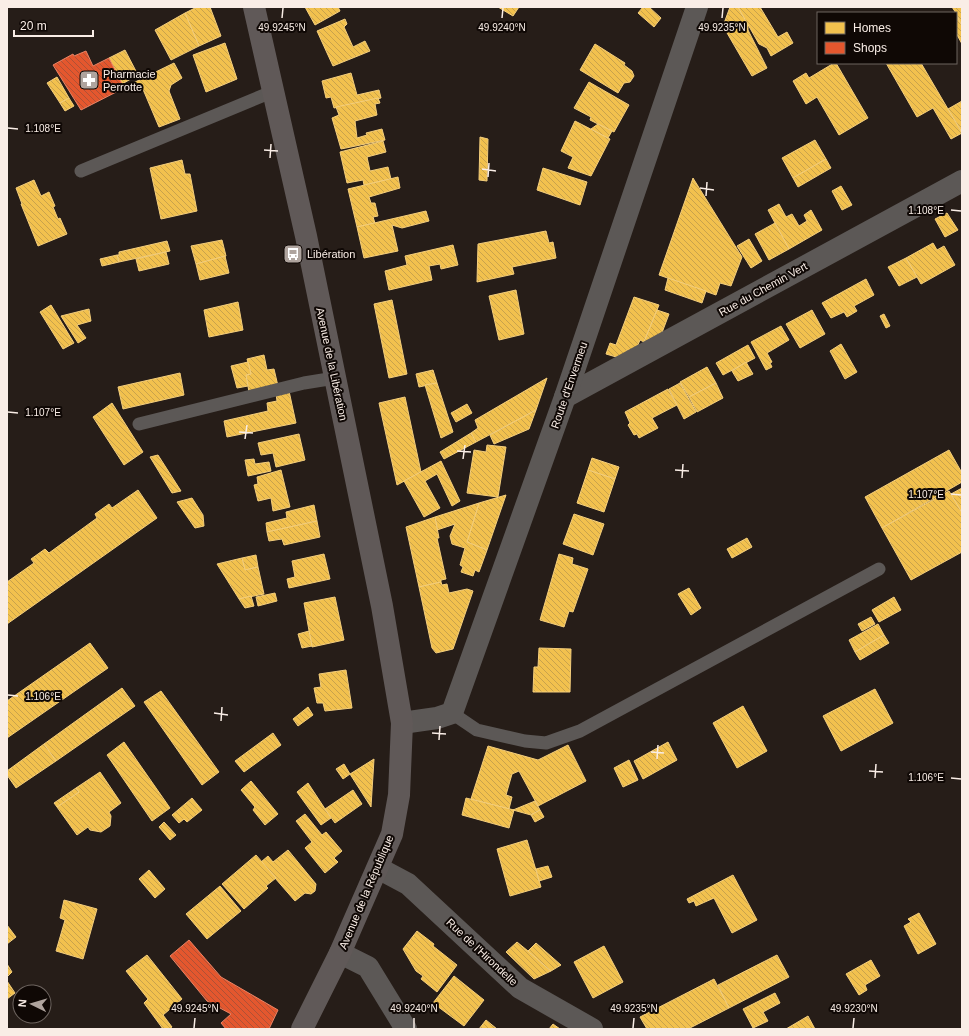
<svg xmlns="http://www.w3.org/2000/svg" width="969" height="1036" viewBox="0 0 969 1036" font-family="Helvetica,sans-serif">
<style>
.homes{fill:url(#homes-back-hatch);stroke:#f4ce7c}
.shops{fill:url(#shops-back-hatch);stroke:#ea8465}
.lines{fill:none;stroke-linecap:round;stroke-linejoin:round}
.service{stroke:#5c5856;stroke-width:13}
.minor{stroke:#5c5856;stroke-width:22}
.secondary{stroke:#605958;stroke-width:22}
.ticks{fill:none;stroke:#f9ede6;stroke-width:1.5}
.labels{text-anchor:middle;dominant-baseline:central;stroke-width:4;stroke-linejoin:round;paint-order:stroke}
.poi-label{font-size:11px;fill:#f9ede6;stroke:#0f0805;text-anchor:start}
.street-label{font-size:11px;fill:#f9ede6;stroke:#0f0805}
.ticks-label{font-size:10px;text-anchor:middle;fill:#f9ede6;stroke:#0f0805;stroke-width:4;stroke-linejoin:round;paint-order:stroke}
</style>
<defs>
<pattern id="homes-back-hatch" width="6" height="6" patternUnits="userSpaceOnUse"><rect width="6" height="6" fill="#f2c14e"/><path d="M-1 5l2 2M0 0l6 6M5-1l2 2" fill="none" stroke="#c8a24c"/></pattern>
<pattern id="shops-back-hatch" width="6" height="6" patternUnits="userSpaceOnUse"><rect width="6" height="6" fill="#e4572e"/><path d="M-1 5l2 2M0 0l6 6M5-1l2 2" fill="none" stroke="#ae5136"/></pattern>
</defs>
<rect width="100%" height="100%" fill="#261d18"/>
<g class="homes">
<polygon points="197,7 210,7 221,36 199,46 185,13"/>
<polygon points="305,7 338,7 340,11 315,25"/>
<polygon points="498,7 519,7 513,16"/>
<polygon points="643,7 649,7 661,18 654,27 638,13"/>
<polygon points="730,7 738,7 748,25 748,30 767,68 752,76 723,26"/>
<polygon points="738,7 760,7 778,37 787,32 793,43 771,56 767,48 759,44"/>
<polygon points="952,7 962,7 962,26 956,13"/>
<polygon points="185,13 199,46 171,60 155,30"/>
<polygon points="956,15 962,26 962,44 956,33"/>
<polygon points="345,19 347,24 344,27 353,47 365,41 370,51 333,66 317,31"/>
<polygon points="225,43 237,79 206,92 193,55"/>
<polygon points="595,44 625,63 624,65 632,71 634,76 630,82 624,83 618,93 580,70"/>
<polygon points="125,50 138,75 122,84 109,58"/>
<polygon points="174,63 182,78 171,85 169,91 180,119 159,127 142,87 133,91 129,85"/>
<polygon points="834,63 836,63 868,118 839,135 817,97 806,104 793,81 806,73 809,78"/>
<polygon points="886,63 921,63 962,133 951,139 933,108 917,117"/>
<polygon points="351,73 357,95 379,90 381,98 334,108 331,97 326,98 322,81"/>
<polygon points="57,77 69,98 60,103 47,83"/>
<polygon points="589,82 629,105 614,132 590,120 591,117 574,108"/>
<polygon points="69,98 74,106 65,111 60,103"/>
<polygon points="378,98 380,103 375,104 377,115 355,121 357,138 367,135 366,133 382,129 385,140 341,149 332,118 339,115 336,107"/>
<polygon points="962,101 962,132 948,109"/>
<polygon points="575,121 610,139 591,176 568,168 573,157 561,151"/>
<polygon points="598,124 612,131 608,138 591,129"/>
<polygon points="480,137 488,139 487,181 479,180"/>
<polygon points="815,140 826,159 793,178 782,158"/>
<polygon points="383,141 386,152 367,157 370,171 388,167 391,179 364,185 363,180 347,183 340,152"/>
<polygon points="826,159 831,168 798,187 793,178"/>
<polygon points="182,160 185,174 190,174 197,211 161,219 150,168"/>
<polygon points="543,168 587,182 580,205 537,190"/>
<polygon points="398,177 400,188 369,197 371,203 375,203 378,216 373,217 375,223 357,227 348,189"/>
<polygon points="693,178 742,257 731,286 720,283 716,295 659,275"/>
<polygon points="34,180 41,196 49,192 55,206 53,207 58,219 60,218 67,234 38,246 21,204 22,204 16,188"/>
<polygon points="841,186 852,205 842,210 832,191"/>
<polygon points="779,204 786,217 792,214 799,226 807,221 804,215 811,210 822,230 789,249 768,210"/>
<polygon points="426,211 429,221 402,228 392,225 398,251 364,258 357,227"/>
<polygon points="947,213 958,230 945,237 935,219"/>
<polygon points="775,223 789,249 769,260 755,234"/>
<polygon points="546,231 549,243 553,242 556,258 512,267 514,274 477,282 478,244"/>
<polygon points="749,239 762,261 751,268 737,246"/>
<polygon points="222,240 226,256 196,264 191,246"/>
<polygon points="167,241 170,251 119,262 117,255 119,255 119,252"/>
<polygon points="933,243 937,250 944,246 955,265 921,284 906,258"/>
<polygon points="453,245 458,265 441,269 440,264 429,266 432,280 389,290 385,271 407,265 405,256"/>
<polygon points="166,252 169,264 139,271 136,259"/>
<polygon points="117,255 119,262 102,266 100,259"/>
<polygon points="225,256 229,273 200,280 196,264"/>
<polygon points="906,258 917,277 899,286 888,267"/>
<polygon points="668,278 706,291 702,303 665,290"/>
<polygon points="866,279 874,295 854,306 857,311 847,317 844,312 831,318 822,303"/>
<polygon points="516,290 524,334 499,340 489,296"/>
<polygon points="634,297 659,305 644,342 640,340 635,352 627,350 623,359 606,354 610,343 616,345"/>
<polygon points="392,300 407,374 389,378 374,304"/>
<polygon points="238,302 243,330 209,337 204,310"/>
<polygon points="51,305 74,343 63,349 40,312"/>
<polygon points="89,309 91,321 77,325 86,338 78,343 61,316"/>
<polygon points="657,310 669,314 657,346 644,342"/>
<polygon points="812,310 825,334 800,348 786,324"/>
<polygon points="884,314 890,326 886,328 880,316"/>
<polygon points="781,326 789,340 767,353 772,362 770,363 772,367 766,370 751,342"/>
<polygon points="841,344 857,372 845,379 830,351"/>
<polygon points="748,345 755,358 723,375 716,363"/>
<polygon points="264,355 267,370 274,369 278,386 249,392 246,375 251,374 247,359"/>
<polygon points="248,362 251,374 246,375 248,386 237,388 231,366"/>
<polygon points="746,362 753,374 738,381 732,371"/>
<polygon points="707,367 716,383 689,397 680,382"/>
<polygon points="433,370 437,383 419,387 416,374"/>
<polygon points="180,373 184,395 123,409 118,387"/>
<polygon points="547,378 536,410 476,442 471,433 478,428 475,420"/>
<polygon points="437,383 453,432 441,438 425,385"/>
<polygon points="680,383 696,412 684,419 669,389"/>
<polygon points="716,383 723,398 697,412 689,397"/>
<polygon points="668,389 677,405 652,418 658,428 639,438 637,434 634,435 628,425 630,423 625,412"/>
<polygon points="289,391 296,423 227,437 224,421 268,411 267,403 277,401 276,394"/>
<polygon points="405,397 421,472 397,485 379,403"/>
<polygon points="112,403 143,452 124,465 93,417"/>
<polygon points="467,404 472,413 456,422 451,413"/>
<polygon points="536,410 529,429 494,444 490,435"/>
<polygon points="471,433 476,442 444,459 440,452"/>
<polygon points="299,434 305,460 276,467 273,453 261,455 258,443"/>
<polygon points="487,445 506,447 498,497 467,493 474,450 486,452"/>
<polygon points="949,450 962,473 962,482 882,528 865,497"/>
<polygon points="158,455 181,491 172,493 150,457"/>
<polygon points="592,458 619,467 615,479 588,470"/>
<polygon points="254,459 255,464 269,462 271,471 248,476 245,460"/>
<polygon points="441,461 460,501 452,506 437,474 425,481 440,508 424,517 404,481"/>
<polygon points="281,470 290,507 273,511 271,498 258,501 254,485 258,484 257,477"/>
<polygon points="588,470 615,479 604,512 577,503"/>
<polygon points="962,488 962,513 951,494"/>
<polygon points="138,490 157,518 7,624 7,582 34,563 31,559 45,549 49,553 97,518 95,514 109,504 112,508"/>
<polygon points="949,491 962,513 962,552 911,580 882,528"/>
<polygon points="506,495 487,550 467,542 479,503"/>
<polygon points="192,498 203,515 204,526 195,528 177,502"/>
<polygon points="479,503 467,542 487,550 479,572 475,570 473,576 461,572 463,567 460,565 465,548 452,544 450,536 455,524 437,530 435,517"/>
<polygon points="314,505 317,521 267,532 266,523 287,518 286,512"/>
<polygon points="574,514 604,524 593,555 563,544"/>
<polygon points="435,517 439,538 437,538 446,579 441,580 441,582 419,587 406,527"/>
<polygon points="317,521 320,537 284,545 282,539 269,541 267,532"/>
<polygon points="747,538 752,547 732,558 727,549"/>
<polygon points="324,554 330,579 289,588 287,579 295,577 292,561"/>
<polygon points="559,554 573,558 572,564 588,569 573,612 569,611 564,627 540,620"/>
<polygon points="256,555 258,567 245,570 242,558"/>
<polygon points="242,558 245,570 258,567 264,594 239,599 217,564"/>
<polygon points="441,582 442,585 447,584 449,593 467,589 473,591 453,649 436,653 432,648 419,587"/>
<polygon points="689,588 701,608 691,615 678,594"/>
<polygon points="275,593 277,601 258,606 256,597"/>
<polygon points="251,596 254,606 245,608 239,599"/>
<polygon points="335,597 344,640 312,647 304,603"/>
<polygon points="894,597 901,610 879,622 872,610"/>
<polygon points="871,617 875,624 862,631 858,624"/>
<polygon points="878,624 884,635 855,652 849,640"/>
<polygon points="309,631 312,646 302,648 298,634"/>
<polygon points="884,635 889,643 860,660 855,652"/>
<polygon points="90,643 108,668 7,738 7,701"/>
<polygon points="539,648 571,649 570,692 533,692 534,667 538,667"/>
<polygon points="346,670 352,708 325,711 323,703 317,703 314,688 321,687 319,674"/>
<polygon points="122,688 135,706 56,761 44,744"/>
<polygon points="875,689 893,723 841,751 823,716"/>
<polygon points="161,691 219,772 202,785 144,702"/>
<polygon points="743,706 767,751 737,768 713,723"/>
<polygon points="308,707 313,715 298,726 293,719"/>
<polygon points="273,733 281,745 244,772 235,761"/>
<polygon points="124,742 170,808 152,821 107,755"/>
<polygon points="668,742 677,760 643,779 634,761"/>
<polygon points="44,744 56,761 16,788 7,775 7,771"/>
<polygon points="568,745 586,781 538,806 519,771 512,774 506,795 512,797 509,809 471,799 488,746 538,760"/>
<polygon points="374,759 371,807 350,774"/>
<polygon points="629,760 638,780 623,787 614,768"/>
<polygon points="344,764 350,774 343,779 336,769"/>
<polygon points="100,772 121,803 109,812 111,816 110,826 101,832 90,830 88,827 77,835 57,807 79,792 76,788"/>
<polygon points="251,781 278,814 265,825 253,810 255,807 241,790"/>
<polygon points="308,783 331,818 321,825 297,792"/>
<polygon points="76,788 79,792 57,807 54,803"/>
<polygon points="353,790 362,804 335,823 325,809"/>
<polygon points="192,798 202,810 187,822 184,819 179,823 172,815"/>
<polygon points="466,798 514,810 509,828 462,815"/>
<polygon points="535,801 540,810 531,815 513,810"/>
<polygon points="540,810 544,817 535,822 531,815"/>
<polygon points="305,814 322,835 326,832 342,851 334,858 338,862 325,873 305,848 312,842 296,821"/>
<polygon points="164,822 176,835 170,840 159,827"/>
<polygon points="527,840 541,887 510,896 497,849"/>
<polygon points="288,850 316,884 315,891 311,894 305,893 295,901 261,862 268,856 273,862"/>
<polygon points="256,855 276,878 266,886 268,888 244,909 222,884"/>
<polygon points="548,866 552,877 539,881 536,869"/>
<polygon points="149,870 165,889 155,898 139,879"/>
<polygon points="733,875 757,920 732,933 714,898 696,906 694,901 689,903 687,899"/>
<polygon points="220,886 241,911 207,939 186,914"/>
<polygon points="64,900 97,909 83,959 56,951 65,920 60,918"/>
<polygon points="919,913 936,944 918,954 904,926 911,922 908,919"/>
<polygon points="7,925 16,937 7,944"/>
<polygon points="417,931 434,944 433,946 457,965 437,992 421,979 423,976 416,971 403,949"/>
<polygon points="517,942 528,951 551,971 534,979 506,952"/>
<polygon points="536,943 561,965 551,971 528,951"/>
<polygon points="604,946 623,982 593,998 574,962"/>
<polygon points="147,955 182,999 163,1015 172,1027 169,1029 163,1029 144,1003 148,999 126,971"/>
<polygon points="777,955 789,977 729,1008 718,985"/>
<polygon points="871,960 880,976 865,985 867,990 859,995 846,974"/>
<polygon points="7,964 12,972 7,977"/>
<polygon points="454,976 484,1000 464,1026 433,1003"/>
<polygon points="714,979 729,1008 688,1029 647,1029 640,1017"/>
<polygon points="7,981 15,993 7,999"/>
<polygon points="775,993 780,1003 763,1012 768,1021 753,1028 743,1009"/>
<polygon points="808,1016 815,1029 786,1029"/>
<polygon points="486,1020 497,1029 479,1029"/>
<polygon points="553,1024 560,1029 549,1029"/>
</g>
<g class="shops">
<polygon points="86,51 93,66 109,58 124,88 81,110 53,65 73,54 74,56"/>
<polygon points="189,940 221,977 278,1010 269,1029 226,1029 221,1023 231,1014 207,1001 170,956"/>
</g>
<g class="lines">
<g class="service">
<polyline points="81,171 274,91"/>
<polyline points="139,424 304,383 335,378"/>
<polyline points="452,713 477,730 525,741 546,743 580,731 879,569"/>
</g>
<g class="minor">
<polyline points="565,397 962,181"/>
<polyline points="402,723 437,718 452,713 565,397 697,7"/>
<polyline points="378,868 408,884 520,988 592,1029"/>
<polyline points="340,953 368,967 406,1029"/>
</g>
<polyline class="secondary" points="254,7 306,236 382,606 402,723 399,795 392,834 340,953 302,1029"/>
</g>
<path class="ticks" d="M 282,18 L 283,8M 502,18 L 503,8M 722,18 L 723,8M 8,128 L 18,129M 264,150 L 278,151M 270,158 L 271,144M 482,169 L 496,171M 488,177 L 489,163M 700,188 L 714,190M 706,196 L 707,182M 951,210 L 961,211M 8,412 L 18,413M 239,432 L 253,433M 245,439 L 247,425M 457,451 L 471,452M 463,459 L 465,445M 675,470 L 689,471M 682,478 L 683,464M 951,494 L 961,495M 8,695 L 18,696M 214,713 L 228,715M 221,721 L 222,707M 432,733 L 446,734M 439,740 L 440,726M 651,752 L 664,753M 657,759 L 658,745M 869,771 L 883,772M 875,778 L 876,764M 951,778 L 961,779M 194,1028 L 195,1018M 414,1028 L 414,1018M 633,1028 L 634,1018M 853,1028 L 854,1018"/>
<defs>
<symbol id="pharmacy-square" viewBox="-11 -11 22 22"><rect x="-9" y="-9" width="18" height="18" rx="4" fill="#afa49e" stroke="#0f0805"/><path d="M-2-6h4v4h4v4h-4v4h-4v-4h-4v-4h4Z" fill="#fff"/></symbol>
<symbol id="bus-square" viewBox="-11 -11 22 22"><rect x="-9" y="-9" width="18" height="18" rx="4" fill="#afa49e" stroke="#0f0805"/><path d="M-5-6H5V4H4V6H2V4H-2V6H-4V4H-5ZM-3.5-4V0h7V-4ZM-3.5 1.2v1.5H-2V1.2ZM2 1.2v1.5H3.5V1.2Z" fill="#fff"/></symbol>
</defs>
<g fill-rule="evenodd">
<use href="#pharmacy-square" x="78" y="69" width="22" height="22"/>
<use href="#bus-square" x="282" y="243" width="22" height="22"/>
</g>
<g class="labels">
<g class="poi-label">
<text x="103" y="74">Pharmacie<tspan x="103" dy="13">Perrotte</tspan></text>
<text x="307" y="254">Libération</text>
</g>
<g class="street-label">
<text transform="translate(763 289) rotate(-29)">Rue du Chemin Vert</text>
<text transform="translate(332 364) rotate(78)">Avenue de la Libération</text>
<text transform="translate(569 385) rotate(-71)">Route d'Envermeu</text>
<text transform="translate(366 892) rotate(-67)">Avenue de la République</text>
<text transform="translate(482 952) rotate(43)">Rue de l'Hirondelle</text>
</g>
</g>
<g class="ticks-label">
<text x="282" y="31">49.9245°N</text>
<text x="502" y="31">49.9240°N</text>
<text x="722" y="31">49.9235°N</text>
<text x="43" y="132">1.108°E</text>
<text x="926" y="214">1.108°E</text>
<text x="43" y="416">1.107°E</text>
<text x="926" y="498">1.107°E</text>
<text x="43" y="700">1.106°E</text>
<text x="926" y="781">1.106°E</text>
<text x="195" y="1012">49.9245°N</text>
<text x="414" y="1012">49.9240°N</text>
<text x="634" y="1012">49.9235°N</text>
<text x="854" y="1012">49.9230°N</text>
</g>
<rect width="969" height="1036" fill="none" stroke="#f9ede6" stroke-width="16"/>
<rect x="817" y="12" width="140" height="52" fill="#0f0805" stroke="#6d645f"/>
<rect x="825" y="22" width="20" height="12" fill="#f2c14e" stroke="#6d645f"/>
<text x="853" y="32" font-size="12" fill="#f9ede6">Homes</text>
<rect x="825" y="42" width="20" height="12" fill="#e4572e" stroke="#6d645f"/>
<text x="853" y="52" font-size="12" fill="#f9ede6">Shops</text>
<g transform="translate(32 1004) rotate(275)"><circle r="19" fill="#0f0805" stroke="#6d645f"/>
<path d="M0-3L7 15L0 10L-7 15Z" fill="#afa49e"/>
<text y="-6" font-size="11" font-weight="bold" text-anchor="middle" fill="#f9ede6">N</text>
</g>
<path d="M14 30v6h79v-6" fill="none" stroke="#f9ede6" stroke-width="2"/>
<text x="20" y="30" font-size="12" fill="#f9ede6" stroke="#0f0805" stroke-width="3" paint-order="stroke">20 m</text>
</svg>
